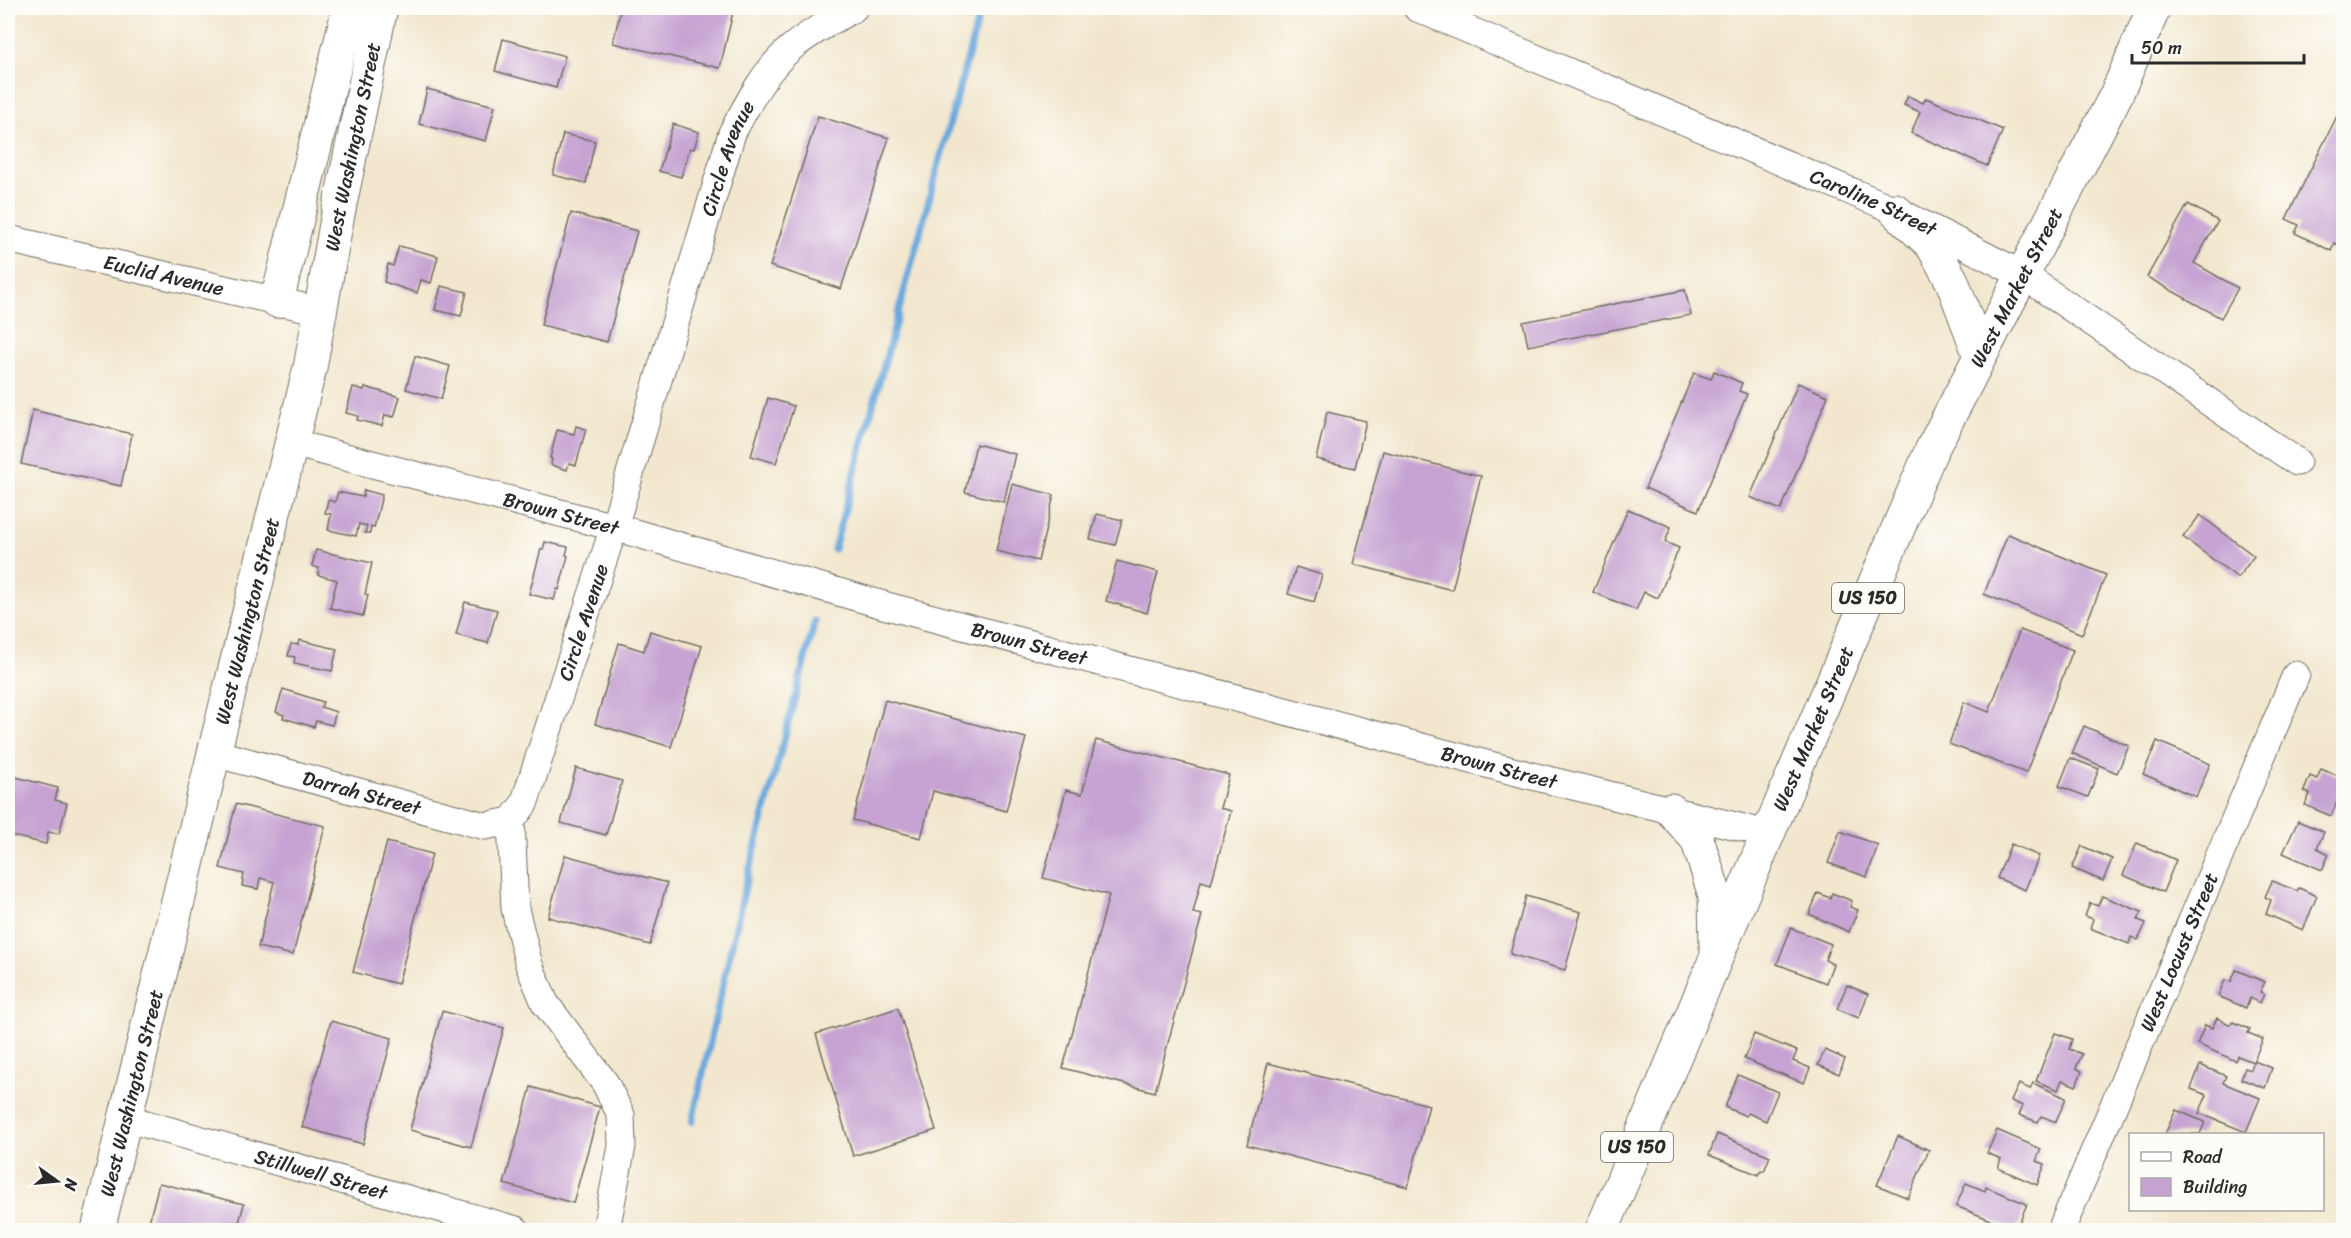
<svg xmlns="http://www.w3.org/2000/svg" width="2351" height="1238" viewBox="0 0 2351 1238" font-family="Sriracha,sans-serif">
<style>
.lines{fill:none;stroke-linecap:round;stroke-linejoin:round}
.stream{stroke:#6ca9dd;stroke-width:7}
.building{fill:#c6a3d2}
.minor-casing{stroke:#716d64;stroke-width:29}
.major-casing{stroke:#716d64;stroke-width:35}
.minor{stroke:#fff;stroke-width:27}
.major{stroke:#fff;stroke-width:33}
.labels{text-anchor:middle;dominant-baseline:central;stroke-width:6;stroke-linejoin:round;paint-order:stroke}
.shield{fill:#fdfcf7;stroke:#6a6a68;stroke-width:1.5}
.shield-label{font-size:18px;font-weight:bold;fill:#2b2b2b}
.street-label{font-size:20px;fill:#2b2b2b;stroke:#fdfcf7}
</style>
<rect width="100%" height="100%" fill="#fdfcf7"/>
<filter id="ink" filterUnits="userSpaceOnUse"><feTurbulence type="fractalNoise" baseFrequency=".0167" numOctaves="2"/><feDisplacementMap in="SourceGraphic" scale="12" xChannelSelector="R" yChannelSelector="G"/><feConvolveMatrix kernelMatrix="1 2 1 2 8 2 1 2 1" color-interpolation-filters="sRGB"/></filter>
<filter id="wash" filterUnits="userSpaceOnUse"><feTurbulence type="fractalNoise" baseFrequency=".008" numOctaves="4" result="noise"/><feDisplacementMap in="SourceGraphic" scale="24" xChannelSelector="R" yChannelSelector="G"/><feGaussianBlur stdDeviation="1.35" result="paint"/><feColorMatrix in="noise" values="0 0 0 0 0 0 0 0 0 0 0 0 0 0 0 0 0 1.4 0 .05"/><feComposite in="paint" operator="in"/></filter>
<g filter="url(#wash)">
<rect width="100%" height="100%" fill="#f2e7ce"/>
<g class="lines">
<g class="stream">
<polyline points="834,549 977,23 976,8"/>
<polyline points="692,1122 745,887 815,621"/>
</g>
</g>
<g id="blocks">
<g class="building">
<polygon points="621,8 712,8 733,12 720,68 613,43"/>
<polygon points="503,39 565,56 556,88 495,71"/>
<polygon points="427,89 495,106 486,141 419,124"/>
<polygon points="1908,96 1923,103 1926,98 2003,130 1987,166 1911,133 1920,112 1904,105"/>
<polygon points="2344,102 2344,247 2335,243 2331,251 2295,233 2299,225 2286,219"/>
<polygon points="818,116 889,138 841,289 770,266"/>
<polygon points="673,124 699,132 694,149 690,148 681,177 659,171"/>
<polygon points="563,134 595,141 586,183 553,175"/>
<polygon points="2188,204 2218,221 2194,263 2238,288 2221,318 2147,277"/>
<polygon points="571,213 637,231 607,342 541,325"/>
<polygon points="399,246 438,256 431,283 421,280 417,293 384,282 388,264 393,266"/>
<polygon points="441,286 467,292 461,316 435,310"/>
<polygon points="1685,290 1691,315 1528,346 1523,322"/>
<polygon points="415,356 450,366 441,399 406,389"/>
<polygon points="1714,371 1742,383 1739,391 1747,394 1698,511 1645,488 1694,373 1711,379"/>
<polygon points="1798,383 1828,396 1781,510 1750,497"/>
<polygon points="353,387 364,390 365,387 400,397 394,417 385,415 382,426 357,420 358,416 346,413"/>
<polygon points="768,398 794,406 776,463 751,456"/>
<polygon points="33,410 132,434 121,486 21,464"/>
<polygon points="1327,412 1366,421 1355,468 1316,459"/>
<polygon points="576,426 586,429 576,465 569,463 567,470 551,465 552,459 550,458 557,430 574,434"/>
<polygon points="976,444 1015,454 1004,502 965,492"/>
<polygon points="1383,451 1481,476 1452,590 1353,564"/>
<polygon points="1012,484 1054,495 1038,561 996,551"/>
<polygon points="364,490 382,495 374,528 371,527 370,533 365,533 367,526 359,524 356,536 328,530 331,514 325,513 328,500 335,502 338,492 363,497"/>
<polygon points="1628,509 1671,527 1665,542 1679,548 1658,598 1644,592 1636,610 1593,592"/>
<polygon points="1097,514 1122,520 1115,545 1090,539"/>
<polygon points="2200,515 2254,556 2238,578 2183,537"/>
<polygon points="2008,534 2106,575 2082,634 1984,594"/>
<polygon points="545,542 568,547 566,555 568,556 559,590 557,589 554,600 529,594 541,549 543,550"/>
<polygon points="316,550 372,563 365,594 368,595 363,616 330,608 337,580 318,575 319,568 312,566"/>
<polygon points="1117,561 1158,572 1147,613 1106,601"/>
<polygon points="1296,567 1322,575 1314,602 1288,594"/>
<polygon points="465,602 497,610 488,643 456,635"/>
<polygon points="2020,630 2073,650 2026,773 1949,744 1964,702 1989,712"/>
<polygon points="650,631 702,646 671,747 595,724 619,643 644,651"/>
<polygon points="299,640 337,649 332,671 294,663 295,657 288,656 291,644 298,645"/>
<polygon points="283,689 323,702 321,707 336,712 332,725 316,721 314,727 283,718 284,715 276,712"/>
<polygon points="885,700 1026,738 1006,811 933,791 921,838 853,820"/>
<polygon points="2084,726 2129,746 2117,773 2072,753"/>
<polygon points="1096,740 1229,775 1220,808 1231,811 1211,884 1201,881 1193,913 1202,915 1155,1092 1063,1068 1109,895 1043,878 1066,790 1082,794"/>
<polygon points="2157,741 2210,764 2196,797 2143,774"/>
<polygon points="2070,758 2099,769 2088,797 2059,786"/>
<polygon points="576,768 622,781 606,835 561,823"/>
<polygon points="2321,769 2344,778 2344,786 2331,816 2305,805 2310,794 2304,791 2310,776 2317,779"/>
<polygon points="8,775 58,788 55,800 67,803 59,834 48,832 46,844 8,835"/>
<polygon points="236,804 325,826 293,955 258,947 274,882 260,878 258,889 242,886 244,874 220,868"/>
<polygon points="2298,821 2324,832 2317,848 2329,854 2322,870 2283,853"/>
<polygon points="1840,831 1878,845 1867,877 1828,863"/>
<polygon points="387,842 432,854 398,984 353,972"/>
<polygon points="2137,843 2176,860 2163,892 2123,875"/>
<polygon points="2011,844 2039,856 2025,890 1997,878"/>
<polygon points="2082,846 2112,859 2103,881 2072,868"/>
<polygon points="565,855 667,883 650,945 548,917"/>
<polygon points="2272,881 2297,891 2299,888 2317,896 2303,930 2266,914 2271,900 2265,897"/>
<polygon points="1818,893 1830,898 1832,893 1852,901 1850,907 1858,910 1849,932 1809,914"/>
<polygon points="1526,896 1581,912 1565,970 1510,954"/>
<polygon points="2102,896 2142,912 2138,920 2146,923 2138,940 2131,937 2129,944 2090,928 2093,919 2085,916 2090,903 2098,906"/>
<polygon points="1791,928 1831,944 1825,960 1833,964 1826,983 1777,964"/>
<polygon points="2236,970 2265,982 2260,992 2264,994 2260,1003 2250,998 2246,1008 2218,996 2225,980 2231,982"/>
<polygon points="1847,985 1868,994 1859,1018 1837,1009"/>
<polygon points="898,1008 936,1130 853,1156 816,1034"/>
<polygon points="442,1011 504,1028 471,1147 410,1130"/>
<polygon points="2217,1018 2231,1025 2233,1022 2250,1029 2248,1033 2263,1039 2253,1062 2238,1056 2236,1061 2197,1044 2205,1025 2212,1028"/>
<polygon points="331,1021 392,1038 363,1144 302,1127"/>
<polygon points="2055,1033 2072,1039 2069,1049 2082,1054 2076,1068 2082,1071 2076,1086 2062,1080 2058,1090 2036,1081"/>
<polygon points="1754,1034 1797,1051 1793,1061 1810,1068 1804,1083 1744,1059"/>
<polygon points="1825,1050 1845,1059 1839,1074 1818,1065"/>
<polygon points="2254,1061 2272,1068 2265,1088 2241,1079 2245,1068 2251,1070"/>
<polygon points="1268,1063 1429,1105 1408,1187 1247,1145"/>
<polygon points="2200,1065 2226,1076 2223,1083 2260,1098 2246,1132 2199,1113 2207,1095 2191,1089"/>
<polygon points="1738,1075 1778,1092 1766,1121 1748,1113 1746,1116 1725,1107"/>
<polygon points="2033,1083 2066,1098 2056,1122 2041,1116 2038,1122 2019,1115 2023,1106 2011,1101 2019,1084 2030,1089"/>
<polygon points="531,1087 600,1107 573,1203 504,1184"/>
<polygon points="2176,1110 2205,1122 2200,1134 2165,1134"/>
<polygon points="1997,1130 2041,1149 2036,1161 2045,1164 2037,1185 1998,1168 2001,1159 1987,1153"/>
<polygon points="1717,1134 1770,1156 1764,1171 1761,1170 1759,1175 1709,1155"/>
<polygon points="1898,1136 1929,1150 1908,1198 1877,1185"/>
<polygon points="159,1183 244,1204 237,1230 147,1230"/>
<polygon points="1966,1183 1985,1191 1986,1187 2027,1204 2016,1230 1956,1206"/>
</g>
</g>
</g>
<g filter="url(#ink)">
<use href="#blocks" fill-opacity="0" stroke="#716d64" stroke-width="1.5"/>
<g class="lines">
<defs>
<g id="minor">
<path id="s1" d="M 1417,8 L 1895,210 L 2023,275 L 2297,462"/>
<path id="s2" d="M 8,239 L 320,311"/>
<path id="s3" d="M 292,443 L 614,527 L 887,606 L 1528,775 L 1768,834"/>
<path id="s4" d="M 214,753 L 485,826 L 511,821"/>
<path id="s5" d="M 125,1118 L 516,1230"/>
<path id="s6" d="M 606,1230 L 622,1146 L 621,1115 L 605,1083 L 545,1003 L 529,965 L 515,909 L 511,821 L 524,804 L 614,527 L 732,133 C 748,103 765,70 791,48 C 810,32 833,20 854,8"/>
<path id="s7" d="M 2061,1230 L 2296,675"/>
</g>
<g id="major">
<polyline points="1895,210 1932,245 1952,281 1980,356"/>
<polyline points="277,301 349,8"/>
<polyline points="1671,810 1697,839 1708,873 1715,896 1716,945"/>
<path id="s8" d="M 98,1230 L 214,753 L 310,368 L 337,219 L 381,8"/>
<path id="s9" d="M 1602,1230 L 1768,834 L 1931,451 L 2116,95 L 2154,8"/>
</g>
</defs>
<use href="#minor" class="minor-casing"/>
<use href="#major" class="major-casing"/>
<use href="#minor" class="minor"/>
<use href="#major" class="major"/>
</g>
</g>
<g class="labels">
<g class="shield">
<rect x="1832" y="583" width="72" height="30" rx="4.5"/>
<rect x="1601" y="1132" width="72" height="30" rx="4.5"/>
</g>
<g class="shield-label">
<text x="1868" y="598">US 150</text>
<text x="1637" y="1147">US 150</text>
</g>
<g class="street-label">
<text stroke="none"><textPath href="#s8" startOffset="1113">West Washington Street</textPath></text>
<text stroke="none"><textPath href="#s6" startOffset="1138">Circle Avenue</textPath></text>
<text stroke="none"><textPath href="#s1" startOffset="496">Caroline Street</textPath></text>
<text stroke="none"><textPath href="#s2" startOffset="160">Euclid Avenue</textPath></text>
<text stroke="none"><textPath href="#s9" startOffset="1030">West Market Street</textPath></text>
<text stroke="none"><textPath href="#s3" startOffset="278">Brown Street</textPath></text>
<text stroke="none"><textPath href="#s8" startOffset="627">West Washington Street</textPath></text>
<text stroke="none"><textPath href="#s6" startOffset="652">Circle Avenue</textPath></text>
<text stroke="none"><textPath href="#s3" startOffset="764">Brown Street</textPath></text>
<text stroke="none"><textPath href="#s9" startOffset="544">West Market Street</textPath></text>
<text stroke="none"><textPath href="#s3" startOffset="1250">Brown Street</textPath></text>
<text stroke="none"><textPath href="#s4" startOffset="153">Darrah Street</textPath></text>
<text stroke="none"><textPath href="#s7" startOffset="302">West Locust Street</textPath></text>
<text stroke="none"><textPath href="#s8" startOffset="141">West Washington Street</textPath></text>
<text stroke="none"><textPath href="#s5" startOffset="204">Stillwell Street</textPath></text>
</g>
</g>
<rect width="2351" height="1238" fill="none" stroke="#fdfcf7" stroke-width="30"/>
<rect x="2129" y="1133" width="195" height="78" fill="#fdfcf7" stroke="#a9a8a5" stroke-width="1.5"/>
<rect x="2141" y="1152" width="30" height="9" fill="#ffffff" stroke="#a9a8a5" stroke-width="1.5"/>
<text x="2183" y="1163" font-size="18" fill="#2b2b2b">Road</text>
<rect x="2141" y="1178" width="30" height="18" fill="#c6a3d2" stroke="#a9a8a5" stroke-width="1.5"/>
<text x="2183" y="1193" font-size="18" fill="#2b2b2b">Building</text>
<g transform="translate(57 1181) rotate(105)" stroke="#fdfcf7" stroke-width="4.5" paint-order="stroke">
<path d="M0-4.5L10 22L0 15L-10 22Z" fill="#2b2b2b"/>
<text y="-9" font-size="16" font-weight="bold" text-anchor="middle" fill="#2b2b2b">N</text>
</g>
<path d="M2132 54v9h172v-9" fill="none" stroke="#2b2b2b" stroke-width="3"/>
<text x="2141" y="54" font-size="18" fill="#2b2b2b" stroke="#fdfcf7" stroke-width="4.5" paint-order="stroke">50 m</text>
</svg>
